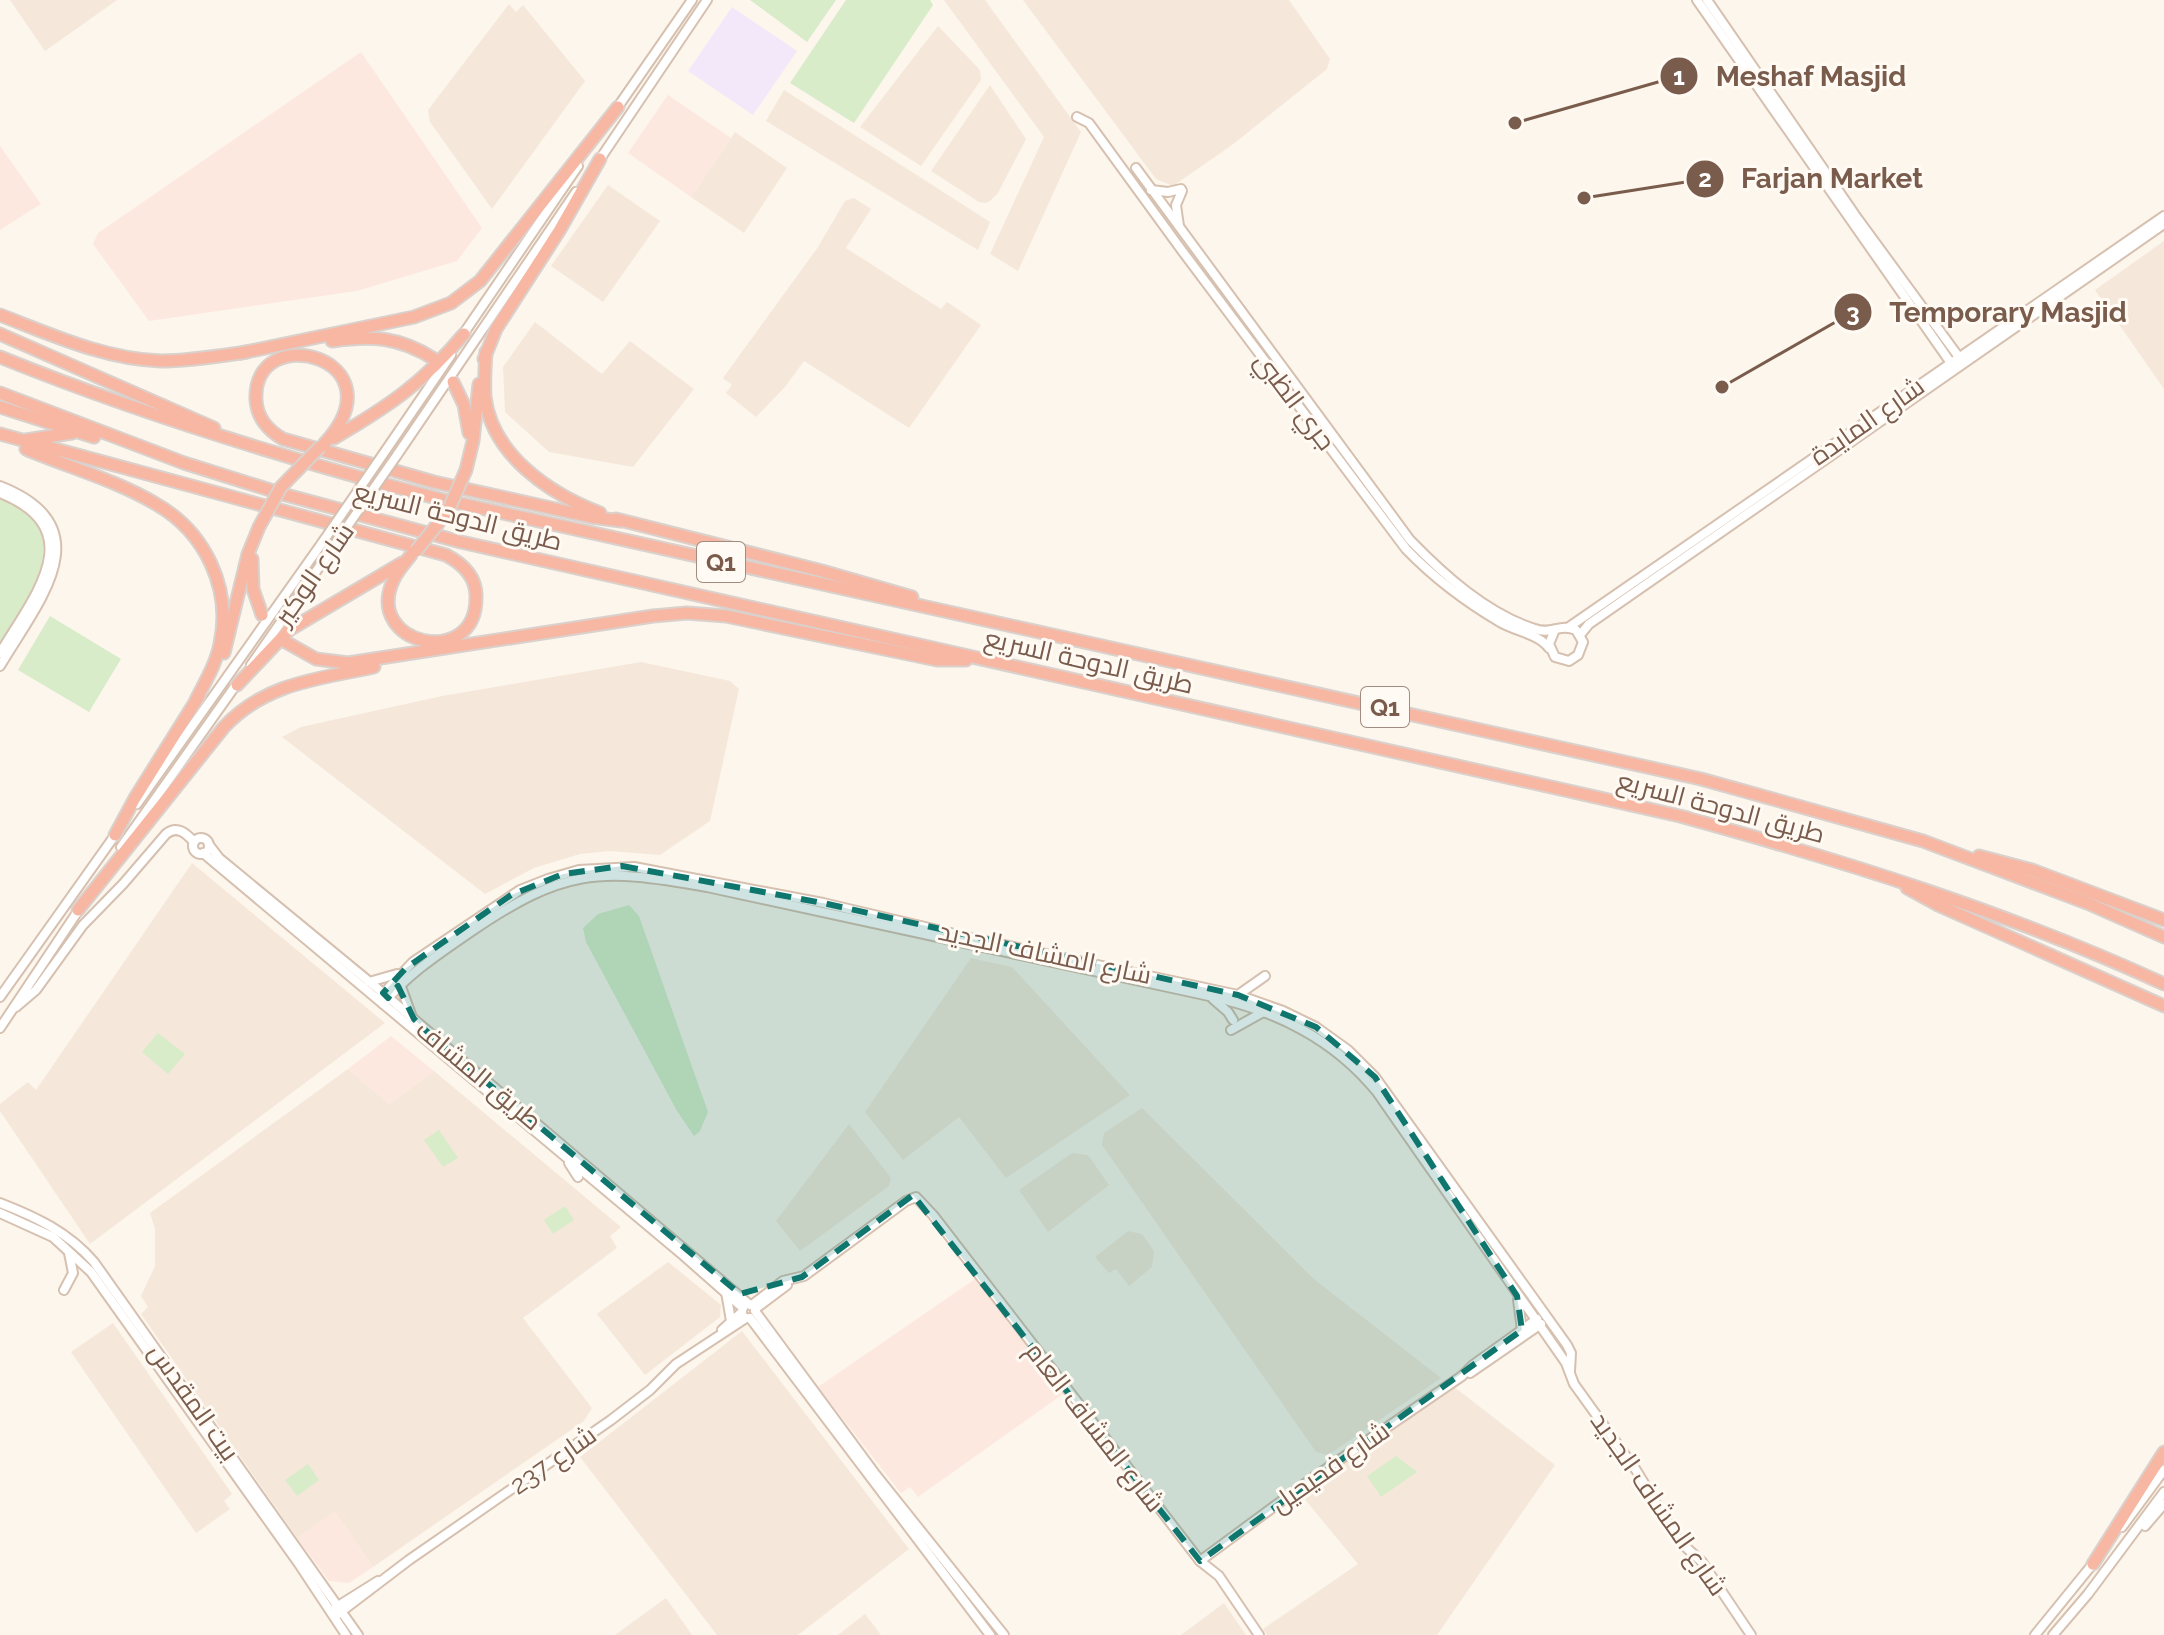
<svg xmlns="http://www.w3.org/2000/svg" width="2164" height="1635" viewBox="0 0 2164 1635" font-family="Raleway,Cairo,sans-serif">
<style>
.residential{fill:#f5e8da}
.commercial{fill:#fde8e0}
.education{fill:#f3e8fa}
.green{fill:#d8ecc9}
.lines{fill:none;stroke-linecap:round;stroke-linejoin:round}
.secondary-casing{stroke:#d6c0b0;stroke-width:12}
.highway-casing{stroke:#dad1cd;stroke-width:15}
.secondary{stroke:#fff;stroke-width:8}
.highway{stroke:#f7b7a3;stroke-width:11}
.secondary-bridge-casing{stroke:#d6c0b0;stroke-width:12;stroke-linecap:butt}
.highway-bridge-casing{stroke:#dad1cd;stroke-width:15;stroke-linecap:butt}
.secondary-bridge{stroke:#fff;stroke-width:8}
.highway-bridge{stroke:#f7b7a3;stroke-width:11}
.marked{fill:#0f766e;fill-opacity:0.2;stroke:#0f766e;stroke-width:6;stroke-dasharray:16 10;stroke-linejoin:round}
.labels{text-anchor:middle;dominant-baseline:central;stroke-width:6;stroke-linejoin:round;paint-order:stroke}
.shield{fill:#fffaf3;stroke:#a28b7f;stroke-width:2}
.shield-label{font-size:24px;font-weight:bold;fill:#7a5c4d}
.street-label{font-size:26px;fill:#7a5c4d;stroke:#fffaf3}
.leader{fill:none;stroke:#7a5c4d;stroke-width:3}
.callout-dot{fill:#7a5c4d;stroke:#fffaf3;stroke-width:3}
.mark-label{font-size:24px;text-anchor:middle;font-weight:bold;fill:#fff}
.callout-label{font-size:28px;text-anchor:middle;font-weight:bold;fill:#7a5c4d;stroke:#fffaf3;stroke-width:6;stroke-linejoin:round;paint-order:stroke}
</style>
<rect width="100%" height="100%" fill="#fdf6ec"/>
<g class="residential">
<polygon points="10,0 117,0 45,51"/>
<polygon points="944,0 985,0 1081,132 1018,271 990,254 1044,137"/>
<polygon points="1023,0 1289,0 1330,59 1327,69 1232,145 1173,186 1156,179"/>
<polygon points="509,4 516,12 523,5 585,81 492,209 430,122 428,110"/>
<polygon points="938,26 980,70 981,80 921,166 860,127"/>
<polygon points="990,85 1026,139 998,193 990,201 985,203 979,202 931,171"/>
<polygon points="784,90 990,222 978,250 766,121"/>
<polygon points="735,132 787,168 744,233 691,197"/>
<polygon points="608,185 660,221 603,302 551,266"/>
<polygon points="854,198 871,209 846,248 941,309 947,302 981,325 909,428 804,361 785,387 756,417 726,393 732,385 723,378 818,247 845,201"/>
<polygon points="2164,241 2164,389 2095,290"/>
<polygon points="535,322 602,374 630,341 694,389 633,467 549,452 505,412 503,367"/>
<polygon points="641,662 730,681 739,689 710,821 660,855 610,851 580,854 534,868 485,894 282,737 301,727 442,696"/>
<polygon points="192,863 385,1023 90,1244 0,1111 0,1104 28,1082 36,1090"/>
<polygon points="971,958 1012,967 1130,1095 1006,1178 959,1117 903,1160 865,1112"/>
<polygon points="348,1069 389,1104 434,1071 621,1227 610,1236 617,1248 523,1318 592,1408 584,1421 373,1567 335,1512 297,1538 141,1314 148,1307 141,1296 155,1266 155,1229 150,1213"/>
<polygon points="1142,1108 1315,1280 1441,1378 1328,1455 1316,1452 1102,1145 1104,1133"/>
<polygon points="849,1124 891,1178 889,1186 800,1251 776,1221"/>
<polygon points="1072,1153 1088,1155 1109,1185 1048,1232 1019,1190"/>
<polygon points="1128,1231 1142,1234 1154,1251 1152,1267 1129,1286 1116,1269 1109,1273 1095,1257"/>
<polygon points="668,1262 721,1305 720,1317 645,1375 597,1314"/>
<polygon points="113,1323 232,1494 224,1501 230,1509 196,1533 71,1352"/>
<polygon points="742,1331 909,1549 798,1635 717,1635 580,1457"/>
<polygon points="1453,1386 1555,1465 1437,1635 1267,1635 1263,1629 1358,1564 1299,1492"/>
<polygon points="666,1598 692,1635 615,1635"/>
<polygon points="1224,1603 1246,1635 1181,1635"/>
<polygon points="865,1614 881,1635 838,1635"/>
</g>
<g class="commercial">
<polygon points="361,52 482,228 457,261 357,291 149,321 93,244 98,233"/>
<polygon points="668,95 731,138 691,197 628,153"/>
<polygon points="0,146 41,204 0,230"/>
<polygon points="391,1036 434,1071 389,1104 348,1069"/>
<polygon points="975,1279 1063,1394 918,1497 910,1487 901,1493 818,1387"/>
<polygon points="335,1511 373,1567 349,1583 329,1581 297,1538"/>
</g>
<polygon class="education" points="732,7 797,51 753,115 688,71"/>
<g class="green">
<polygon points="750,0 836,0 807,42"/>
<polygon points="846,0 930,0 933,5 854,123 790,83"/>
<path d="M 0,495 C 81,529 30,593 0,644 Z"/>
<polygon points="50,616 121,659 89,712 18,670"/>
<polygon points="629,905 639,916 708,1112 700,1131 694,1136 677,1111 586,942 583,928 598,914"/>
<polygon points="158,1033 185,1054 168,1074 142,1052"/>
<polygon points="439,1130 458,1158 443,1167 424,1140"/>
<polygon points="565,1206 574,1220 553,1234 544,1220"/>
<polygon points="1396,1456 1417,1472 1381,1497 1367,1476"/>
<polygon points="308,1464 319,1480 297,1496 285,1480"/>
</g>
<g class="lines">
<defs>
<g id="secondary">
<polyline points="1697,0 1953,366"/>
<polyline points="1707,0 1855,215 1961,360"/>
<polyline points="615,111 692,0"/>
<path d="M 1077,117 L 1089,123 L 1183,252 L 1406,549 C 1434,578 1466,602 1500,622 C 1515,631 1539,634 1549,648"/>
<polyline points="598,162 707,0"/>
<path d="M 1136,168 L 1410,540 C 1444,575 1487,614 1535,629 C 1552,635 1560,623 1576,630 L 1583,642 L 1578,655 L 1569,661 L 1555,657 L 1549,644 L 1554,632"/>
<polyline points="1151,190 1168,192 1181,189"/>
<polyline points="1179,226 1176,205 1182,191"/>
<polyline points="462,336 578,166"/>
<polyline points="386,450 451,355"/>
<polyline points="397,455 576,192"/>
<path d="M 0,486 C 105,527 38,602 0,666"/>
<path d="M 0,493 C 92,530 34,596 0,653"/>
<polyline points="1569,627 2164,216"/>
<polyline points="1580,635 1589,624 2164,224"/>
<polyline points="251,665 333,547"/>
<polyline points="137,804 322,543"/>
<circle cx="201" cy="846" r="8"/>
<polyline points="209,845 219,858 383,993 750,1305"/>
<polyline points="121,847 238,682"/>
<polyline points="203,853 684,1256 743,1308"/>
<polyline points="369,982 397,974"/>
<polyline points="400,984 412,1017"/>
<polyline points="1238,995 1265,976"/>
<polyline points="0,997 118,831"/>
<polyline points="378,999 413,962 520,890 548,879 579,870 634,867 823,903 976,939 1238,995 1283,1011 1316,1027 1348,1050 1375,1077 1567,1345 1571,1353 1570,1371"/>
<polyline points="1213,999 1228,1012 1233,1020"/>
<path d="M 383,1004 C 408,974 437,955 469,933 C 563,869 596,867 707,887 L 1209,996 C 1276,1011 1333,1038 1377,1092 L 1566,1363 L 1574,1384 L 1636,1470 L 1679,1541 L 1702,1562 L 1751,1635"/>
<path d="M 16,1007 L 36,990 L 83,925 L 123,884 L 166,834 C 177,825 186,833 194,842"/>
<polyline points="0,1028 80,908"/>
<polyline points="1231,1030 1265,1011"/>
<polyline points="569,1163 578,1177"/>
<path d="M 0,1203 C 36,1217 68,1232 94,1262 L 358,1635"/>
<polyline points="0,1213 53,1237 91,1272 299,1564 346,1635"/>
<polyline points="64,1290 73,1273 69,1253"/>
<polyline points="726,1292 731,1321"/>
<polyline points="1518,1300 1522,1330"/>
<polyline points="752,1305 783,1281 804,1276 906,1201 916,1197 933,1215 1200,1561 1219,1576 1259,1635"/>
<polyline points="755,1309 787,1285"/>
<polyline points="755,1311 876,1475 1004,1635"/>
<polyline points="750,1318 990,1635"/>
<polyline points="722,1330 742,1312"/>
<polyline points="1470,1373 1541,1324"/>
<polyline points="2145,1526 2164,1504"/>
<polyline points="2122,1527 2164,1470"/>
<polyline points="1200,1561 1310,1480 1462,1376 1473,1365 1537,1319"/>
<polyline points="335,1608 378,1581"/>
<polyline points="338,1614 409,1560 611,1420 650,1390 676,1364 746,1318"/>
<polyline points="2035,1635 2096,1560"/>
<polyline points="2053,1635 2088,1594 2164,1492"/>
</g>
<g id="highway">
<path d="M 0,315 C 52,335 104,359 161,361 C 190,361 219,356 247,352"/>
<polyline points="0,334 214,428"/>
<path d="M 332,341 C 371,335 400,337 434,359"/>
<path d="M 486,352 C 485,367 484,382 485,397 C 492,455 550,494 600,513"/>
<polyline points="241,353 414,317 451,303 480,281 618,107"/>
<path d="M 0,357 C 143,415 291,460 440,499 L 1701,779 L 1923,841 L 2087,903 L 2164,937"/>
<polyline points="484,359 496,329 559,231 600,159"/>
<polyline points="453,382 464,405 469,433"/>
<path d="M 0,393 L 184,463 L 286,495 L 461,542 L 1680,816 C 1844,861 2008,912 2164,984"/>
<polyline points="0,407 94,437"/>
<path d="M 0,434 L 446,555 C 463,564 477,577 476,598 C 476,670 364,645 393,581 C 397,571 405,563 411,555"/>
<path d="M 334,438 C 389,406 423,383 464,334"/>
<polyline points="26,440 72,433"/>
<path d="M 324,444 C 404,358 252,318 256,400 C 257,418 269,431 283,439 L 434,482 L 591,517 L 621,521"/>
<path d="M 26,449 C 68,467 118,481 156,504 C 205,532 232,588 220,644 C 216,664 205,682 196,700"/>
<polyline points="466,470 473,441 479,384"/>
<polyline points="616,519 822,571 912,597"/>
<polyline points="252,559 253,589 262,615"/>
<polyline points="284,641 316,659 348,663 653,616 687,613 726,616 937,660 966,660"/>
<polyline points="224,653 248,554 259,527"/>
<polyline points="237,685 289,630 402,563"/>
<polyline points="115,835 135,798 199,696"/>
<polyline points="1979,856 2032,870 2164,920"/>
<polyline points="1907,888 1938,905 2164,1006"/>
<path d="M 78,910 L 224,727 C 265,683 318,679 374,667"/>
<polyline points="2093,1564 2164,1452"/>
</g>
</defs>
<use href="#secondary" class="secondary-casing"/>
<use href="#highway" class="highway-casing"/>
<use href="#secondary" class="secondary"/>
<use href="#highway" class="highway"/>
<defs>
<g id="secondary-bridge">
<polyline points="322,543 386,450"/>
<polyline points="333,547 397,455"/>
</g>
<g id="highway-bridge">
<polyline points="259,527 281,487 320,447"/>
<polyline points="416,551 448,511 466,470"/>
</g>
</defs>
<use href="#secondary-bridge" class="secondary-bridge-casing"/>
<use href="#highway-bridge" class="highway-bridge-casing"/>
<use href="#secondary-bridge" class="secondary-bridge"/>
<use href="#highway-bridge" class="highway-bridge"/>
</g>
<path class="marked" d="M 622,866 L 823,903 L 1238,995 L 1316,1027 L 1375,1077 L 1517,1296 L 1522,1330 L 1200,1561 L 913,1195 L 802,1277 L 740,1294 L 437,1041 L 414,1019 L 398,986 L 388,998 L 383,993 L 406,968 L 511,895 L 563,874 Z"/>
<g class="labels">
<g class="shield">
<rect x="697" y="542" width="48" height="40" rx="6"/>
<rect x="1361" y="687" width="48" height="40" rx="6"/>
</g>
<g class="shield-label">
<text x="721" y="562">Q1</text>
<text x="1385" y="707">Q1</text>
</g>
<g class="street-label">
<text transform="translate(1295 401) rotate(53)">جري الظبي</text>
<text transform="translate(1867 421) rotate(-35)">شارع المايدة</text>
<text transform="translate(458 516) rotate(14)">طريق الدوحة السريع</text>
<text transform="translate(314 574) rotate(-55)">شارع الوكير</text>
<text transform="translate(1089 661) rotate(13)">طريق الدوحة السريع</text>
<text transform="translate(1721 807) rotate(15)">طريق الدوحة السريع</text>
<text transform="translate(1045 953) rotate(12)">شارع المشاف الجديد</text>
<text transform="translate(479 1075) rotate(40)">طريق المشاف</text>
<text transform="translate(194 1402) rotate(55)">بيت المقدس</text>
<text transform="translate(1095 1427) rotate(52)">شارع المشاف العام</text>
<text transform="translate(553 1460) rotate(-35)">شارع 237</text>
<text transform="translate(1330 1467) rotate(-35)">شارع فحيحيل</text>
<text transform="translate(1659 1504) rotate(55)">شارع المشاف الجديد</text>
</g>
</g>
<path class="leader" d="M1515 123L1679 76M1584 198L1705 179M1722 387L1853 312"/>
<g class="callout-dot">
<circle cx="1515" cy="123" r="8"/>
<circle cx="1584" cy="198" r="8"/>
<circle cx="1722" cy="387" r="8"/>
<circle cx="1679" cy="76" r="20"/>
<circle cx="1705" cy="179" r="20"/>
<circle cx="1853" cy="312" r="20"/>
</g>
<g class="mark-label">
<text x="1679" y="85">1</text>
<text x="1705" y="187">2</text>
<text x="1853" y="321">3</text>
</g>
<g class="callout-label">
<text x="1811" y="86">Meshaf Masjid</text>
<text x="1832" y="188">Farjan Market</text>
<text x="2008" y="322">Temporary Masjid</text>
</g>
</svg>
